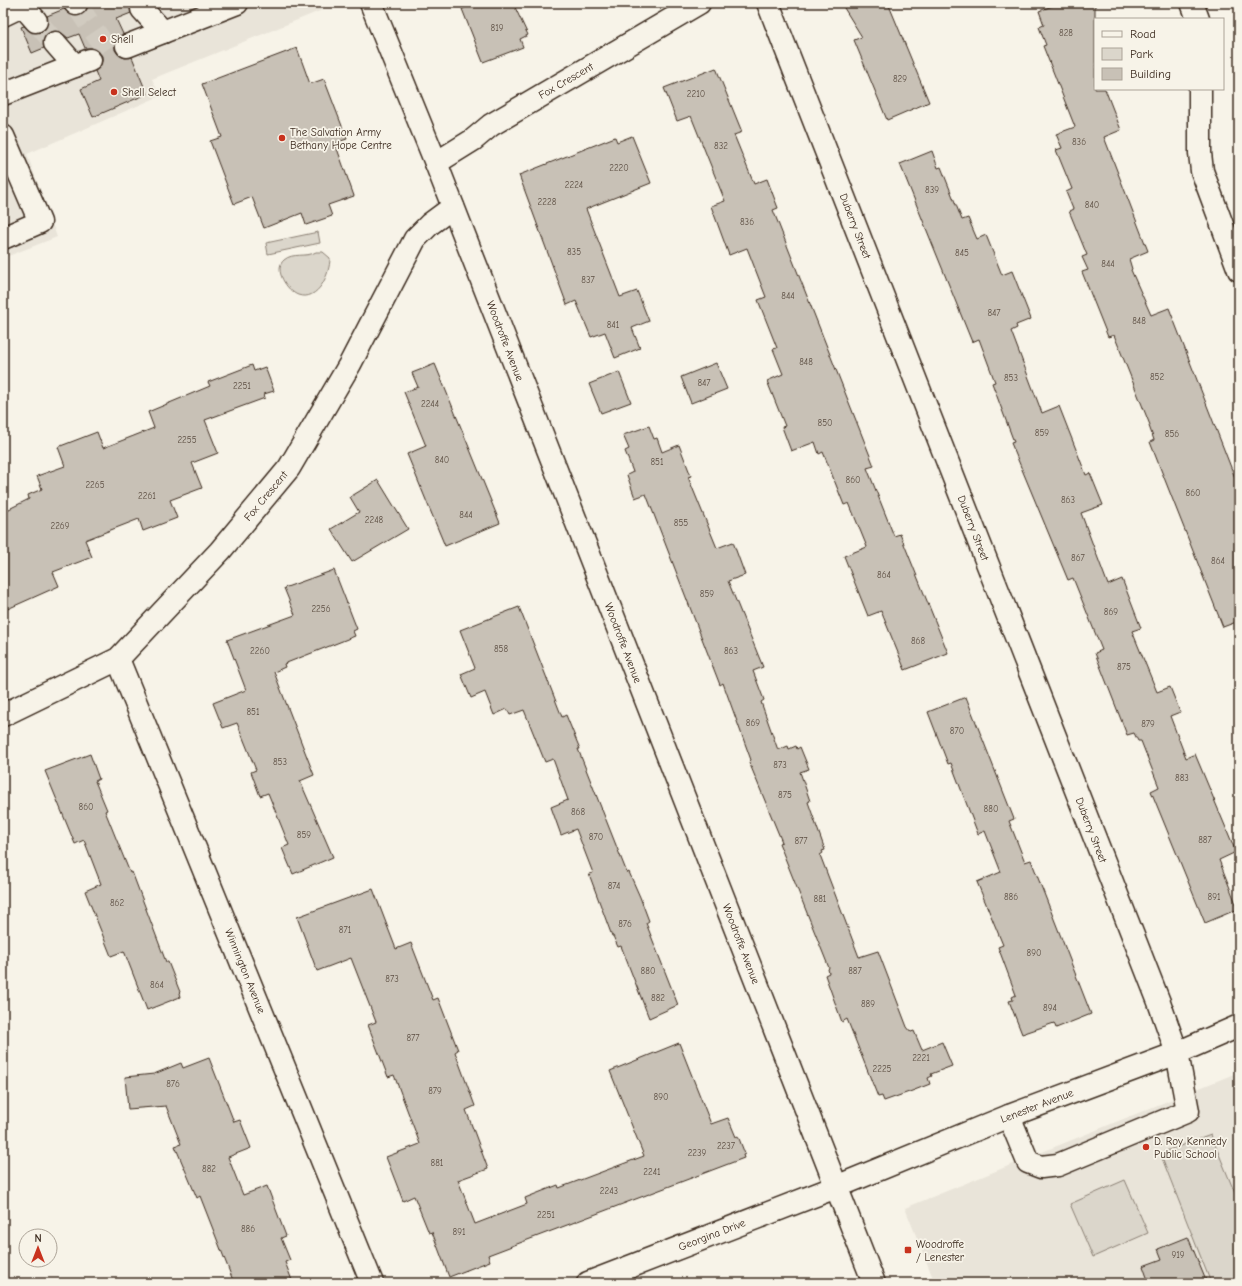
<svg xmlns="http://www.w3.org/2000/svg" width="1242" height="1286" viewBox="0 0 1242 1286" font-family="'Comic Neue',sans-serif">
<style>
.built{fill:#e9e4d9}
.green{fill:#dbd6cb;stroke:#8b8074}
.building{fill:#c8c1b6;stroke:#3b2a1e}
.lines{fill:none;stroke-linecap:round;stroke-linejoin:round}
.minor-tunnel{stroke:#d1cbc0;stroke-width:22;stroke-dasharray:22 11;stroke-linecap:butt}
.minor-casing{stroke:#3b2a1e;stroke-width:25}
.major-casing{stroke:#3b2a1e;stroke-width:25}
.minor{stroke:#f7f3e8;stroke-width:22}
.major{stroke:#f7f3e8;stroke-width:22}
.poi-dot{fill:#c8321e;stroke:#f7f3e8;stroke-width:1.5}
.labels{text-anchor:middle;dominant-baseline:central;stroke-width:3.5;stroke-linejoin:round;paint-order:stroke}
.number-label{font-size:9px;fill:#5e5044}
.poi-label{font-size:11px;fill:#3b2a1e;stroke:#f7f3e8;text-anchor:start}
.street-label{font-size:11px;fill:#3b2a1e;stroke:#f7f3e8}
</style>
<rect width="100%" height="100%" fill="#f7f3e8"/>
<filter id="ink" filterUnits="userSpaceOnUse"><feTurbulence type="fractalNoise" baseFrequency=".025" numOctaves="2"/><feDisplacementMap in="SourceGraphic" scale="8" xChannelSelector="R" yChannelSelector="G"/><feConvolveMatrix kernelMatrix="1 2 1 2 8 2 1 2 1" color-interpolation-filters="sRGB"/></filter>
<g filter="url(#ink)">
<g class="built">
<polygon points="3,3 319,3 322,10 152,79 160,96 27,154 57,237 3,258"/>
<polygon points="1239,1072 1239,1283 935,1283 905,1208"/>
</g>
<g class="green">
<polygon points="318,232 320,243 268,254 266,243"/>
<path d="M 316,252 L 323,252 L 330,258 C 330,274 318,302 298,295 C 287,291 273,269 284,260 C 293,252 306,258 316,252 Z"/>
<polygon points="1211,1135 1239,1203 1239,1283 1211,1283 1160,1153"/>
<polygon points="1125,1180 1148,1233 1093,1257 1070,1204"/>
</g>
<g class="building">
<polygon points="88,3 131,3 131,13 116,19 123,34 117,39 115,45 115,50 119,55 125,58 132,57 147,94 93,117 81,89 99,81 95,71 100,67 102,61 102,56 98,51 92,48 85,48 79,34 68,38 59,31 53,31 47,33 43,39 44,48 32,53 21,27 24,26 32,33 39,33 44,30 48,25 47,16 64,9 72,16 80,16 85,13"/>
<polygon points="476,3 513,3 528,35 520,39 523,47 483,62 462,9"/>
<polygon points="841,3 888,3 929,102 887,120 854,40 862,37"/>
<polygon points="1060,3 1095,3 1095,89 1105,89 1121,130 1104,137 1148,251 1129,259 1132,269 1131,270 1151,315 1169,308 1239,488 1239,621 1223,627 1150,442 1154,440 1149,426 1150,425 1114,335 1108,337 1082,272 1088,270 1082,257 1087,255 1069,211 1073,209 1066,192 1072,189 1056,150 1062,148 1056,134 1075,127 1043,46 1046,45 1039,27 1044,25 1039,11"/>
<polygon points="297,48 310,84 324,79 347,139 335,143 354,196 328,205 332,216 306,225 302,213 264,228 252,197 234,204 210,141 222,137 202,84"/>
<polygon points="716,68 742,132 734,135 754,184 767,179 778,208 773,210 874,466 867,468 894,536 900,534 948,653 905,670 881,611 868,616 844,556 867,547 849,503 844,505 823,452 819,454 815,442 791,451 782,427 785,426 767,381 783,374 773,349 777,348 758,300 766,297 747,248 729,255 711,206 725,201 691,116 677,121 664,88"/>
<polygon points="632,136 651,183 586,209 620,297 637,291 649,321 632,328 640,348 615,358 605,332 591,337 576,301 567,305 519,175 615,137 617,142"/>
<polygon points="932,151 938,168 941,167 962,220 968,218 977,239 986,235 1002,275 1012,271 1031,319 1016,325 1017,328 1011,331 1042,413 1059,406 1086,475 1090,473 1103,505 1081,513 1108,585 1122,579 1141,628 1132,631 1157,692 1170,687 1180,712 1170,716 1186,758 1195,754 1236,852 1219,860 1238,909 1205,923 1151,791 1159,787 1141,741 1138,741 1134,733 1127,735 1095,653 1102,650 1073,578 1068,580 1011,443 1014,442 992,383 995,382 979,339 972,342 900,164"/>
<polygon points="716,363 727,389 691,403 681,377"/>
<polygon points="435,364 500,523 445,546 407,454 426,446 404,392 418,387 412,373"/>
<polygon points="252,365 254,371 265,367 274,391 264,394 265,398 205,420 218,453 192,463 202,488 170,500 177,518 143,531 139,519 85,540 92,557 53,572 59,586 3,611 3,512 29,499 28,495 42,489 37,476 65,466 58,447 97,432 103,448 154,428 148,412 210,386 208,382"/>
<polygon points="619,372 631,402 601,413 589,384"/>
<polygon points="649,426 654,439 657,438 662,452 679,445 691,476 688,477 717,548 733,542 745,575 728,581 763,667 753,671 764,700 761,702 778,750 788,746 789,749 796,746 797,749 800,747 809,769 800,772 810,801 808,802 825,850 822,851 823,853 820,855 859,957 878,951 907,1027 911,1032 914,1031 922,1050 942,1042 952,1066 931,1074 932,1076 928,1078 930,1084 912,1091 884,1101 882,1096 878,1097 847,1019 842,1022 838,1011 825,975 829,973 828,969 829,968 779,843 782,842 749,762 751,760 723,683 720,685 646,494 635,498 627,475 633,472 625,451 629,449 623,435"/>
<polygon points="378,480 408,529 352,562 331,529 359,512 350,497"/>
<polygon points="334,570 357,629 353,631 355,636 284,664 285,667 274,672 314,775 300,781 333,857 293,874 282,848 289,845 268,793 260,796 251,772 256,770 237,723 223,728 213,703 246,690 227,640 295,615 284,588"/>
<polygon points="519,607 562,717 566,715 580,749 578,749 627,873 629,872 640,897 649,921 646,923 678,1005 649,1018 621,946 618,947 613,936 612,936 589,874 593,873 576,829 561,835 551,807 568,800 553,759 545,762 524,710 510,715 507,709 494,715 485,692 471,698 461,674 475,668 460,630"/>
<polygon points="966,697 1014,819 1009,821 1025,862 1031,860 1091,1014 1056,1028 1054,1023 1022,1034 1009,1001 1013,1000 1012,997 1016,995 998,947 1003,945 977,882 1001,872 985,831 978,834 951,763 948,764 928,712"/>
<polygon points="90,754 99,779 95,781 107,810 105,811 130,873 132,872 166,962 168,962 180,992 179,993 180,997 147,1010 124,951 111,956 85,891 101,884 84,840 75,844 45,771"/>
<polygon points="373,889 396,949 411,943 433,1000 438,998 458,1050 455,1052 475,1106 466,1110 488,1169 458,1180 475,1224 527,1204 525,1198 558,1185 559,1188 644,1156 610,1071 679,1043 711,1124 728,1118 736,1137 738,1136 745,1154 743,1155 744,1158 488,1255 490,1261 449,1277 432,1232 429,1233 414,1196 403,1201 386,1157 420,1144 394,1075 388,1077 368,1025 376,1022 351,958 317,971 297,917"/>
<polygon points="209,1058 234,1122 240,1120 251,1148 228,1157 243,1195 267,1186 286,1236 281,1238 290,1260 285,1262 293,1283 234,1283 200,1196 197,1198 175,1146 181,1144 166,1106 128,1109 125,1077 154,1074 181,1063 183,1068"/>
<polygon points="1188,1237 1207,1283 1149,1283 1143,1266 1162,1259 1158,1249"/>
</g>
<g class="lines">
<g class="minor-tunnel">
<polyline points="76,4 109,53"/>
<polyline points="36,21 55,43"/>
</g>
<defs>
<g id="minor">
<polyline points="75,3 76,4"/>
<polyline points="768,3 1159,1002 1177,1053 1188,1111 1058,1165 1041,1167 1028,1162 1009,1116"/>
<polyline points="1192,3 1198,19"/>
<polyline points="23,6 36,21"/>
<polyline points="142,9 163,32"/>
<polyline points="3,15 28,3"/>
<polyline points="55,43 75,66"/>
<polyline points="127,46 237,3"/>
<polyline points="1200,89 1200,153 1202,171 1239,270"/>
<polyline points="3,94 90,60"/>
<polyline points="3,136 40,222 3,238"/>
<polyline points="436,163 473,140 491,125 699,3"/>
<polyline points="118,659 372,1283"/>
<polyline points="3,715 118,659 220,551 289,468 350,364 415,239 430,224 453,207"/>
<polyline points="588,1283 836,1187 1009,1116 1177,1053 1239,1026"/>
</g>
<polyline id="major" points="371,3 436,163 874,1283"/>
</defs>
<use href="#minor" class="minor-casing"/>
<use href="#major" class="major-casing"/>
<use href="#minor" class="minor"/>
<use href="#major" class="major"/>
</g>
</g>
<g class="poi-dot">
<circle cx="103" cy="39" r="4"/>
<circle cx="114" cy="92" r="4"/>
<circle cx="282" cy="138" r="4"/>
<circle cx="1146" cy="1147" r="4"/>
<rect x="904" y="1246" width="8" height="8" rx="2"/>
</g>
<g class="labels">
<g class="number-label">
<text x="497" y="28">819</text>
<text x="1066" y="33">828</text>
<text x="900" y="79">829</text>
<text x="696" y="94">2210</text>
<text x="1079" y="142">836</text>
<text x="721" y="146">832</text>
<text x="619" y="168">2220</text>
<text x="574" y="185">2224</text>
<text x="932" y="190">839</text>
<text x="547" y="202">2228</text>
<text x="1092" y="205">840</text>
<text x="747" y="222">836</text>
<text x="574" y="252">835</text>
<text x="962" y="253">845</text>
<text x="1108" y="264">844</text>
<text x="588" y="280">837</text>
<text x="788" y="296">844</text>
<text x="994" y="313">847</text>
<text x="1139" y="321">848</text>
<text x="613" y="325">841</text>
<text x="806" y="362">848</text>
<text x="1157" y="377">852</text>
<text x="1011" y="378">853</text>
<text x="704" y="383">847</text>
<text x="242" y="386">2251</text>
<text x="430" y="404">2244</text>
<text x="825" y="423">850</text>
<text x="1042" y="433">859</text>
<text x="1172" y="434">856</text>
<text x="187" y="440">2255</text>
<text x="442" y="460">840</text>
<text x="657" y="462">851</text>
<text x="853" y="480">860</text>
<text x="95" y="485">2265</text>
<text x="1193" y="493">860</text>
<text x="147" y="496">2261</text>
<text x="1068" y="500">863</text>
<text x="466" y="515">844</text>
<text x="374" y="520">2248</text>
<text x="681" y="523">855</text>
<text x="60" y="526">2269</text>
<text x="1078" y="558">867</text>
<text x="1218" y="561">864</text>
<text x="884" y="575">864</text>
<text x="707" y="594">859</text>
<text x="321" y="609">2256</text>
<text x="1111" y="612">869</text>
<text x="918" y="641">868</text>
<text x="501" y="649">858</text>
<text x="260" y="651">2260</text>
<text x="731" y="651">863</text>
<text x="1124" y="667">875</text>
<text x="253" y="712">851</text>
<text x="753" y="723">869</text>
<text x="1148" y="724">879</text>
<text x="957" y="731">870</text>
<text x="280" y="762">853</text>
<text x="780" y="765">873</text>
<text x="1182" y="778">883</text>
<text x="785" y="795">875</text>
<text x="86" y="807">860</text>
<text x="991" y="809">880</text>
<text x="578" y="812">868</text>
<text x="304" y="835">859</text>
<text x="596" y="837">870</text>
<text x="1205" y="840">887</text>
<text x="801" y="841">877</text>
<text x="614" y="886">874</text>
<text x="1011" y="897">886</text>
<text x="1214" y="897">891</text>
<text x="820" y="899">881</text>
<text x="117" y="903">862</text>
<text x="625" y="924">876</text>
<text x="345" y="930">871</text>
<text x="1034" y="953">890</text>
<text x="648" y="971">880</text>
<text x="855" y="971">887</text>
<text x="392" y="979">873</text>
<text x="157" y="985">864</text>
<text x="658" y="998">882</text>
<text x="868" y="1004">889</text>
<text x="1050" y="1008">894</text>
<text x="413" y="1038">877</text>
<text x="921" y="1058">2221</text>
<text x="882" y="1069">2225</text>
<text x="173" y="1084">876</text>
<text x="435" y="1091">879</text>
<text x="661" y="1097">890</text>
<text x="726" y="1146">2237</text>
<text x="697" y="1153">2239</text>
<text x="437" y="1163">881</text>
<text x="209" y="1169">882</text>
<text x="652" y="1172">2241</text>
<text x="609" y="1191">2243</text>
<text x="546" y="1215">2251</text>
<text x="248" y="1229">886</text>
<text x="459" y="1232">891</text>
<text x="1178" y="1255">919</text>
</g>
<g class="poi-label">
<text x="111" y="39">Shell</text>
<text x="122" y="92">Shell Select</text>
<text x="290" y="132">The Salvation Army<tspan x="290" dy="13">Bethany Hope Centre</tspan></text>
<text x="1154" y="1141">D. Roy Kennedy<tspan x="1154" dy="13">Public School</tspan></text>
<text x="916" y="1244">Woodroffe<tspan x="916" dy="13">/ Lenester</tspan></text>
</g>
<g class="street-label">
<text transform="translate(566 81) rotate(-30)">Fox Crescent</text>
<text transform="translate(855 226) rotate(69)">Duberry Street</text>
<text transform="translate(505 341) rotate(69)">Woodroffe Avenue</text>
<text transform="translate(266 496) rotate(-50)">Fox Crescent</text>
<text transform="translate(973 528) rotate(69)">Duberry Street</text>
<text transform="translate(623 643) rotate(69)">Woodroffe Avenue</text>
<text transform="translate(1091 830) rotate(69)">Duberry Street</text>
<text transform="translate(741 944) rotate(69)">Woodroffe Avenue</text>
<text transform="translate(245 971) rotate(68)">Winnington Avenue</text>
<text transform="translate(1037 1106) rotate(-21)">Lenester Avenue</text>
<text transform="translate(712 1235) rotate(-21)">Georgina Drive</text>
</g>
</g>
<rect width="1242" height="1286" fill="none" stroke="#f7f3e8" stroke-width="16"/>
<rect x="8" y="8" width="1226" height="1270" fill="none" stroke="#3b2a1e" stroke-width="1.5" filter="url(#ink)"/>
<rect x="1094" y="18" width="130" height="72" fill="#f7f3e8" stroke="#aca397"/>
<rect x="1102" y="31" width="20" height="6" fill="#f7f3e8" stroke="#aca397"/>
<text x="1130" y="38" font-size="12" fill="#3b2a1e">Road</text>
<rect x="1102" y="48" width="20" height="12" fill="#dbd6cb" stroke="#aca397"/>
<text x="1130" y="58" font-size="12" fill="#3b2a1e">Park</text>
<rect x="1102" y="68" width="20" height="12" fill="#c8c1b6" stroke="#aca397"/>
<text x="1130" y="78" font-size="12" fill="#3b2a1e">Building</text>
<g transform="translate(38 1248)"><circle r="19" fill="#f7f3e8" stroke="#aca397"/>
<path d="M0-3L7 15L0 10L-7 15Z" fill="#c8321e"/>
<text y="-6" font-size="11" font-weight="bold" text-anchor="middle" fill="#3b2a1e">N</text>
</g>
</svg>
